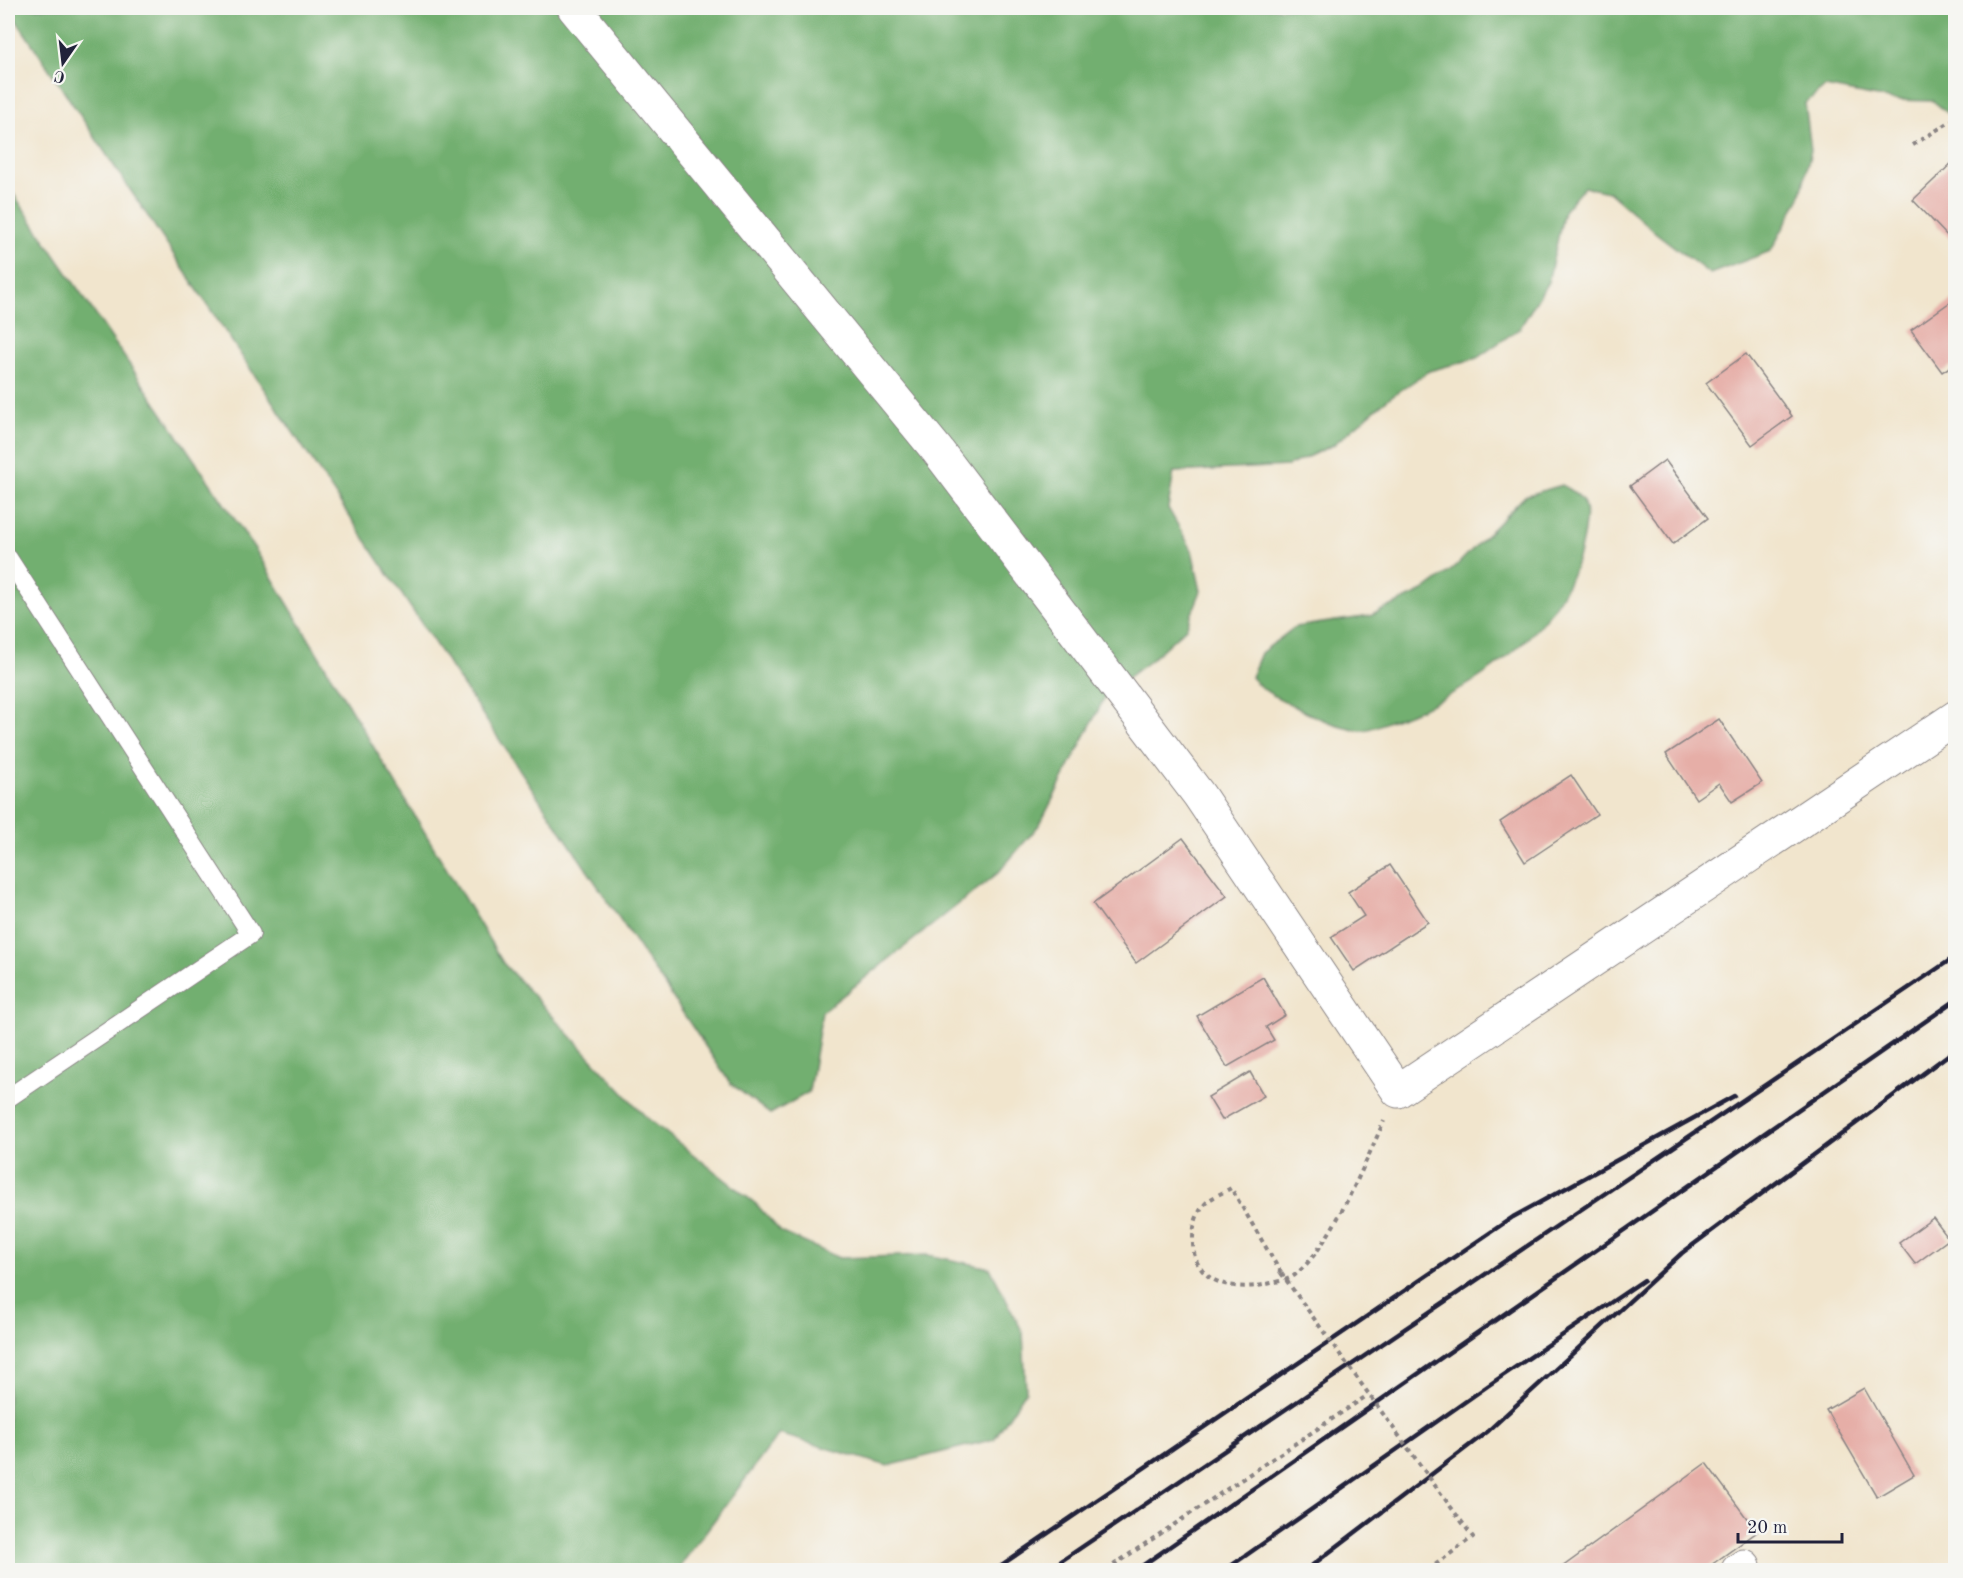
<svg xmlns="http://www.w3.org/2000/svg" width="1963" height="1578" viewBox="0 0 1963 1578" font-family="'Old Standard TT',serif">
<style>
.forest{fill:#72af6f;stroke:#4a6855;stroke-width:1.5}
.building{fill:#e6aea7}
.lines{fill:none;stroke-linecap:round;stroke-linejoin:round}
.lane-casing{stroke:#8a8484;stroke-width:20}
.street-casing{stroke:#8a8484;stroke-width:35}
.path{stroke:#8a8484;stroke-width:4;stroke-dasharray:4.5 4.5;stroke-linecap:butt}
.lane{stroke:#fff;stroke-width:18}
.street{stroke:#fff;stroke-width:33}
.rail{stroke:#22223b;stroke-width:4.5}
.path-bridge{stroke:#8a8484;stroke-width:4;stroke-dasharray:4.5 4.5;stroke-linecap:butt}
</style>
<rect width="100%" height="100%" fill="#f6f6f2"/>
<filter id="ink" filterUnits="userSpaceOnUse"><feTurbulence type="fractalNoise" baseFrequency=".0167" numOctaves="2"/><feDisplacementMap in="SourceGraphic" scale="12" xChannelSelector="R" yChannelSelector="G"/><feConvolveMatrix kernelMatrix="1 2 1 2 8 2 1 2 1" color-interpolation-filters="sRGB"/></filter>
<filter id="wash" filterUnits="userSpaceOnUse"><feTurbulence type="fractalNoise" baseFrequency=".008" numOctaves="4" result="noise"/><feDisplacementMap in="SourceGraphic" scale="24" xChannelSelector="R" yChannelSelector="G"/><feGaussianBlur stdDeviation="1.35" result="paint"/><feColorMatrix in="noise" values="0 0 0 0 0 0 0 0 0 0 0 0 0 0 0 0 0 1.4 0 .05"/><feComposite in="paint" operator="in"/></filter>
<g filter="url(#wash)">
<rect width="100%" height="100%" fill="#f1e5cd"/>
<g class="forest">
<polygon points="8,8 1955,8 1955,119 1933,101 1893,100 1825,87 1805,103 1811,150 1801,195 1771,251 1710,274 1656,233 1609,192 1584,187 1564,211 1548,282 1520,328 1477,358 1429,371 1389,398 1333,445 1288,466 1174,472 1168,508 1192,550 1201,591 1186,628 1151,660 1107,693 1040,824 998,873 822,1012 809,1092 770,1114 730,1083"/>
<polygon points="8,186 255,549 503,963 646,1117 756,1204 781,1232 839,1258 928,1255 990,1268 1023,1333 1026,1391 994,1439 888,1466 779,1434 677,1570 8,1570 8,844 12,829 8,804"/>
<path d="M 1562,485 C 1590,499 1587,508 1583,537 C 1568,628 1476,690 1395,719 C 1385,722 1370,731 1360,730 C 1338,727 1311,716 1292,705 C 1277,697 1262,691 1251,677 L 1261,653 L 1295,627 L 1370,616 L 1423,591 L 1454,568 L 1525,496 Z"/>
</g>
<g id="blocks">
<g class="building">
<polygon points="1954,161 1956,238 1952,241 1913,200"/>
<polygon points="1956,298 1956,363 1942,372 1911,330"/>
<polygon points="1746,354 1792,416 1752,445 1706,383"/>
<polygon points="1665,460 1708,518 1673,544 1630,486"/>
<polygon points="1719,719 1762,783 1732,802 1719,783 1696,799 1666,754"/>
<polygon points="1571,775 1597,814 1525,862 1500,822"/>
<polygon points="1183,838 1227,896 1136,963 1093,904"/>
<polygon points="1390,865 1428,922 1354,971 1331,937 1364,916 1348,892"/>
<polygon points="1263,977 1285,1015 1266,1027 1274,1040 1227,1067 1197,1016"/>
<polygon points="1250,1072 1264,1096 1222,1120 1208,1097"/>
<polygon points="1933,1218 1949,1239 1915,1264 1899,1243"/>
<polygon points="1864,1388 1914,1475 1877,1497 1826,1410"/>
<polygon points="1706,1463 1757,1532 1704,1570 1558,1570"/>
</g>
</g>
</g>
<g filter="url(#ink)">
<use href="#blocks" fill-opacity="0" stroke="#8a8484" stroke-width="1.5"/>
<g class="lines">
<defs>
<polyline id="lane" points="8,558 251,934 8,1098"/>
<g id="street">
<polyline points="574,8 937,450 1199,795 1398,1091 1956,717"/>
<polyline points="1738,1570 1744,1566"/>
</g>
</defs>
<use href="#lane" class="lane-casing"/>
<use href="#street" class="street-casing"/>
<g class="path">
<polyline points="1913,145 1956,118"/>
<path d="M 1281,1273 L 1231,1188 C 1223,1193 1209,1198 1204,1205 C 1196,1214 1193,1228 1193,1239 C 1191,1284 1235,1293 1271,1283 C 1279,1281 1290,1280 1296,1274 C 1331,1246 1365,1163 1384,1121"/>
<polyline points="1106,1570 1368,1395"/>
<polyline points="1428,1570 1473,1537 1439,1491"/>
</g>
<use href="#lane" class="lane"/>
<use href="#street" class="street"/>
<g class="rail">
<polyline points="994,1570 1513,1217 1734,1096"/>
<polyline points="1048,1570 1956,956"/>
<polyline points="1136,1570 1956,1000"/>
<polyline points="1225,1570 1489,1385 1644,1280"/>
<polyline points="1306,1570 1487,1432 1682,1253 1956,1049"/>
</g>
<polyline class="path-bridge" points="1281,1273 1439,1491"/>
</g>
</g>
<rect width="1963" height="1578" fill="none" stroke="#f6f6f2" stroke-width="30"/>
<g transform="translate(63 63) rotate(194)" stroke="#f6f6f2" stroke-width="4.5" paint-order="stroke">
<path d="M0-4.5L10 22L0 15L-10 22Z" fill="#22223b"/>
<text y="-9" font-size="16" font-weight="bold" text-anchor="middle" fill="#22223b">С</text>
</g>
<path d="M1738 1533v9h104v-9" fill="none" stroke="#22223b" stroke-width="3"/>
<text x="1747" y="1533" font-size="18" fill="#22223b" stroke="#f6f6f2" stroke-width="4.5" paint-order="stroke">20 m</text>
</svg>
